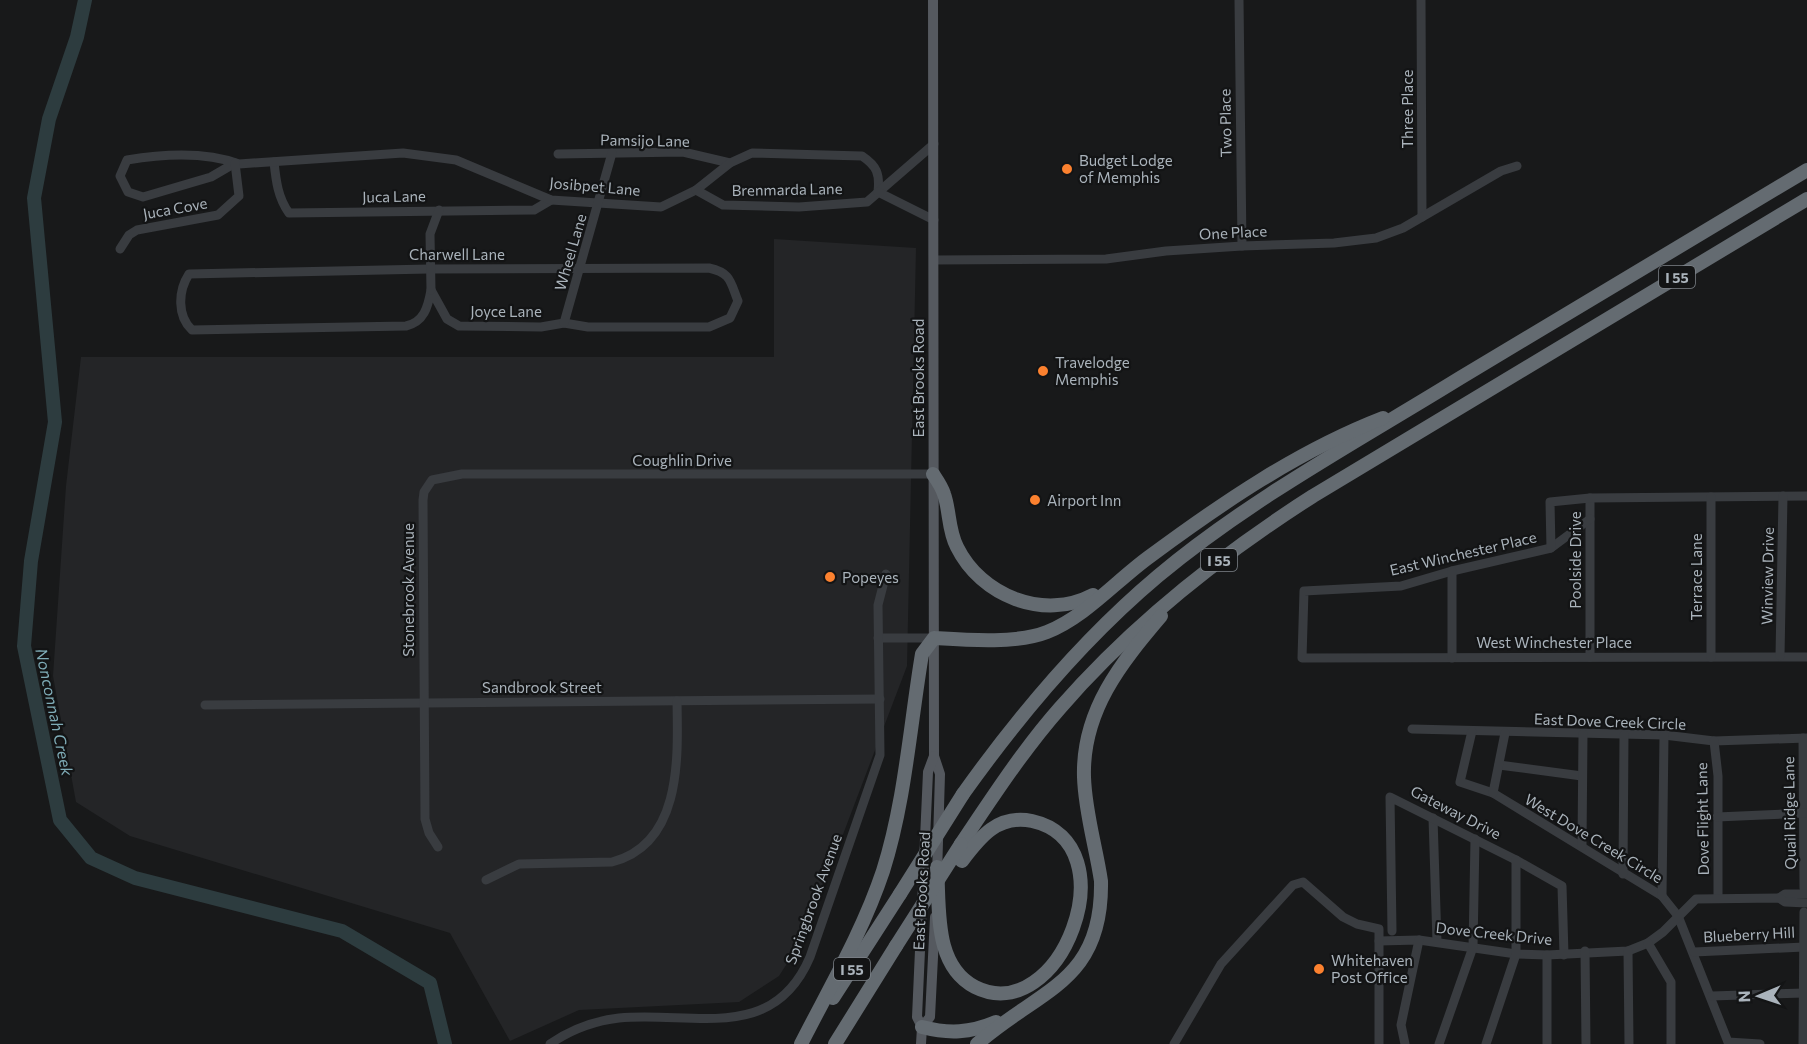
<svg xmlns="http://www.w3.org/2000/svg" width="1807" height="1044" viewBox="0 0 1807 1044" font-family="Commissioner,sans-serif">
<style>
.built{fill:#242527}
.lines{fill:none;stroke-linecap:round;stroke-linejoin:round}
.river{stroke:#2d3c3f;stroke-width:14}
.minor{stroke:#393c40;stroke-width:9}
.major{stroke:#55595f;stroke-width:10}
.highway{stroke:#646b71;stroke-width:14}
.highway-bridge{stroke:#646b71;stroke-width:14}
.poi-dot{fill:#fb812f;stroke:#131415;stroke-width:2}
.labels{text-anchor:middle;dominant-baseline:central;stroke-width:4.5;stroke-linejoin:round;paint-order:stroke}
.shield{fill:#131415;stroke:#7d8389;stroke-width:1.5}
.shield-label{font-size:14px;font-weight:bold;fill:#aab3bb}
.street-label{font-size:15px;fill:#aab3bb;stroke:#131415}
.poi-label{font-size:15px;fill:#aab3bb;stroke:#131415;text-anchor:start}
.water-label{font-size:16px;font-style:italic;fill:#7facb7;stroke:#131415}
</style>
<rect width="100%" height="100%" fill="#18191a"/>
<polygon class="built" points="774,239 916,248 907,666 804,937 779,976 739,1002 579,1010 510,1041 450,933 130,836 76,802 53,676 66,486 81,357 774,357"/>
<g class="lines">
<polyline class="river" points="85,0 77,37 49,119 34,198 55,422 31,561 24,646 60,820 91,858 135,878 342,931 430,983 445,1044"/>
<g class="minor">
<polyline points="1239,0 1242,246"/>
<polyline points="1421,0 1422,217"/>
<polyline points="558,154 683,152 730,163"/>
<path d="M 274,162 C 276,181 278,198 289,213 L 534,210 L 551,200"/>
<path d="M 239,164 C 204,151 163,154 127,160 L 120,176 L 128,192 L 143,197 L 211,177 L 235,163 L 239,164 L 403,153 L 456,160 L 551,200 L 661,207 L 696,190 L 730,163 L 752,153 L 862,156 C 877,166 880,174 878,192"/>
<polyline points="696,190 723,205 799,207 867,202 934,144"/>
<polyline points="878,192 934,220"/>
<polyline points="120,249 129,235 137,230 218,215 239,196 235,163"/>
<polyline points="934,260 1106,259 1166,251 1242,246 1334,243 1376,238 1403,228 1501,171 1517,166"/>
<path d="M 709,268 C 731,273 730,281 738,301 L 730,318 L 709,327 L 588,327 L 564,323 L 541,327 L 459,326 L 447,319 L 431,290 C 428,307 424,322 406,326 L 192,330 C 177,316 178,291 189,274 L 429,269 Z"/>
<polyline points="431,290 430,234 439,210"/>
<polyline points="564,323 612,153"/>
<polyline points="1590,498 1590,657"/>
<polyline points="1590,519 1551,548 1452,571 1401,586 1304,591 1302,658 1807,657"/>
<polyline points="1551,548 1550,502 1590,498 1807,496"/>
<polyline points="878,638 934,638"/>
<polyline points="1780,656 1783,496"/>
<polyline points="1711,657 1711,497"/>
<polyline points="1452,658 1452,571"/>
<polyline points="205,705 880,699"/>
<polyline points="1412,729 1664,735 1714,741 1807,738"/>
<polyline points="1472,731 1460,782 1493,793 1662,896 1678,916 1728,1042 1760,1044"/>
<polyline points="1803,738 1804,888"/>
<polyline points="1714,741 1718,776 1718,897"/>
<polyline points="1499,765 1582,776"/>
<polyline points="1493,793 1505,733"/>
<polyline points="1717,817 1805,813"/>
<polyline points="1433,818 1437,942"/>
<polyline points="1582,846 1583,734"/>
<polyline points="438,847 429,833 425,819 423,500 424,492 432,480 462,474 933,474"/>
<polyline points="1623,874 1624,735"/>
<path d="M 486,880 L 519,864 L 612,862 C 682,844 678,758 677,701"/>
<polyline points="1662,896 1664,735"/>
<polyline points="1779,898 1785,894 1807,894"/>
<polyline points="1392,931 1390,797 1516,860 1562,886 1564,955"/>
<polyline points="1379,941 1419,940 1516,954 1547,955 1628,951 1648,943 1663,932 1696,899 1779,898 1785,902 1807,903"/>
<polyline points="1648,943 1671,982 1671,1044"/>
<polyline points="1585,951 1586,1044"/>
<polyline points="1628,951 1629,1044"/>
<polyline points="1694,952 1804,947"/>
<polyline points="1712,996 1804,993"/>
<path d="M 550,1044 C 570,1030 594,1021 619,1018 C 693,1011 773,1044 810,957 L 880,755 L 878,605 L 886,574"/>
<polyline points="1174,1044 1221,964 1293,885 1303,882 1343,917 1357,924 1379,929 1379,1044"/>
<polyline points="1405,1044 1401,1025 1419,940"/>
<polyline points="1439,1044 1473,947 1475,839"/>
<polyline points="1486,1044 1516,954 1516,860"/>
<polyline points="1547,1044 1547,955"/>
<polyline points="1803,1044 1804,912"/>
</g>
<g class="major">
<polyline points="933,0 934,756 940,774 937,875"/>
<polyline points="922,1027 930,1017 935,917"/>
<polyline points="921,1044 922,1027 917,1017 928,772 934,756"/>
</g>
<g class="highway">
<path d="M 933,474 C 937,480 942,487 944,494 C 950,511 948,530 957,547 C 981,596 1044,621 1093,595"/>
<path d="M 963,794 C 1020,714 1083,639 1158,576 C 1250,499 1358,441 1460,378 C 1576,309 1691,239 1807,170"/>
<path d="M 961,844 C 992,798 1023,750 1060,708 C 1133,624 1219,556 1313,496 L 1807,199"/>
<path d="M 937,867 C 940,908 933,965 975,987 C 1060,1030 1132,843 1032,821 C 998,814 980,837 962,861"/>
<polyline points="833,998 900,894"/>
<path d="M 922,1027 C 949,1034 970,1033 996,1022"/>
<path d="M 801,1044 C 830,987 863,931 883,871 C 905,802 910,726 922,654 L 934,638 C 966,640 1017,644 1047,632 C 1085,617 1116,581 1149,557 C 1222,503 1298,451 1383,418"/>
<polyline points="835,1044 896,946"/>
<path d="M 977,1044 C 1039,989 1103,983 1101,881 C 1096,847 1085,812 1084,777 C 1082,711 1121,663 1161,616"/>
</g>
<g class="highway-bridge">
<polyline points="900,894 963,794"/>
<polyline points="896,946 961,844"/>
</g>
</g>
<g class="poi-dot">
<circle cx="1067" cy="169" r="6"/>
<circle cx="1043" cy="371" r="6"/>
<circle cx="1035" cy="500" r="6"/>
<circle cx="830" cy="577" r="6"/>
<circle cx="1319" cy="969" r="6"/>
</g>
<g class="labels">
<g class="shield">
<rect x="1659" y="266" width="36" height="22" rx="4.5"/>
<rect x="1201" y="549" width="36" height="22" rx="4.5"/>
<rect x="834" y="958" width="36" height="22" rx="4.5"/>
</g>
<g class="shield-label">
<text x="1677" y="277">I 55</text>
<text x="1219" y="560">I 55</text>
<text x="852" y="969">I 55</text>
</g>
<g class="street-label">
<text transform="translate(1407 109) rotate(-90)">Three Place</text>
<text transform="translate(1225 123) rotate(-91)">Two Place</text>
<text transform="translate(645 140) rotate(1)">Pamsijo Lane</text>
<text transform="translate(595 186) rotate(5)">Josibpet Lane</text>
<text transform="translate(787 189) rotate(-1)">Brenmarda Lane</text>
<text transform="translate(394 196) rotate(-1)">Juca Lane</text>
<text transform="translate(175 208) rotate(-10)">Juca Cove</text>
<text transform="translate(1233 232) rotate(-3)">One Place</text>
<text transform="translate(570 252) rotate(-74)">Wheel Lane</text>
<text x="457" y="254">Charwell Lane</text>
<text x="506" y="311">Joyce Lane</text>
<text transform="translate(918 378) rotate(-90)">East Brooks Road</text>
<text x="682" y="460">Coughlin Drive</text>
<text transform="translate(1463 553) rotate(-13)">East Winchester Place</text>
<text transform="translate(1575 560) rotate(-90)">Poolside Drive</text>
<text transform="translate(1767 576) rotate(-89)">Winview Drive</text>
<text transform="translate(1696 577) rotate(-90)">Terrace Lane</text>
<text transform="translate(408 590) rotate(-90)">Stonebrook Avenue</text>
<text x="1554" y="642">West Winchester Place</text>
<text x="542" y="687">Sandbrook Street</text>
<text transform="translate(1610 721) rotate(2)">East Dove Creek Circle</text>
<text transform="translate(1456 812) rotate(27)">Gateway Drive</text>
<text transform="translate(1789 813) rotate(-91)">Quail Ridge Lane</text>
<text transform="translate(1702 819) rotate(-91)">Dove Flight Lane</text>
<text transform="translate(1594 838) rotate(31)">West Dove Creek Circle</text>
<text transform="translate(921 891) rotate(-87)">East Brooks Road</text>
<text transform="translate(813 899) rotate(-70)">Springbrook Avenue</text>
<text transform="translate(1494 933) rotate(6)">Dove Creek Drive</text>
<text transform="translate(1749 934) rotate(-3)">Blueberry Hill</text>
</g>
<g class="poi-label">
<text x="1079" y="160">Budget Lodge<tspan x="1079" dy="17">of Memphis</tspan></text>
<text x="1055" y="362">Travelodge<tspan x="1055" dy="17">Memphis</tspan></text>
<text x="1047" y="500">Airport Inn</text>
<text x="842" y="577">Popeyes</text>
<text x="1331" y="960">Whitehaven<tspan x="1331" dy="17">Post Office</tspan></text>
</g>
<g class="water-label">
<text transform="translate(55 712) rotate(78)">Nonconnah Creek</text>
</g>
</g>
<g transform="translate(1759 996) rotate(268)" stroke="#131415" stroke-width="4.5" paint-order="stroke">
<path d="M0-4.5L10 22L0 15L-10 22Z" fill="#aab3bb"/>
<text y="-9" font-size="16" font-weight="bold" text-anchor="middle" fill="#aab3bb">N</text>
</g>
</svg>
